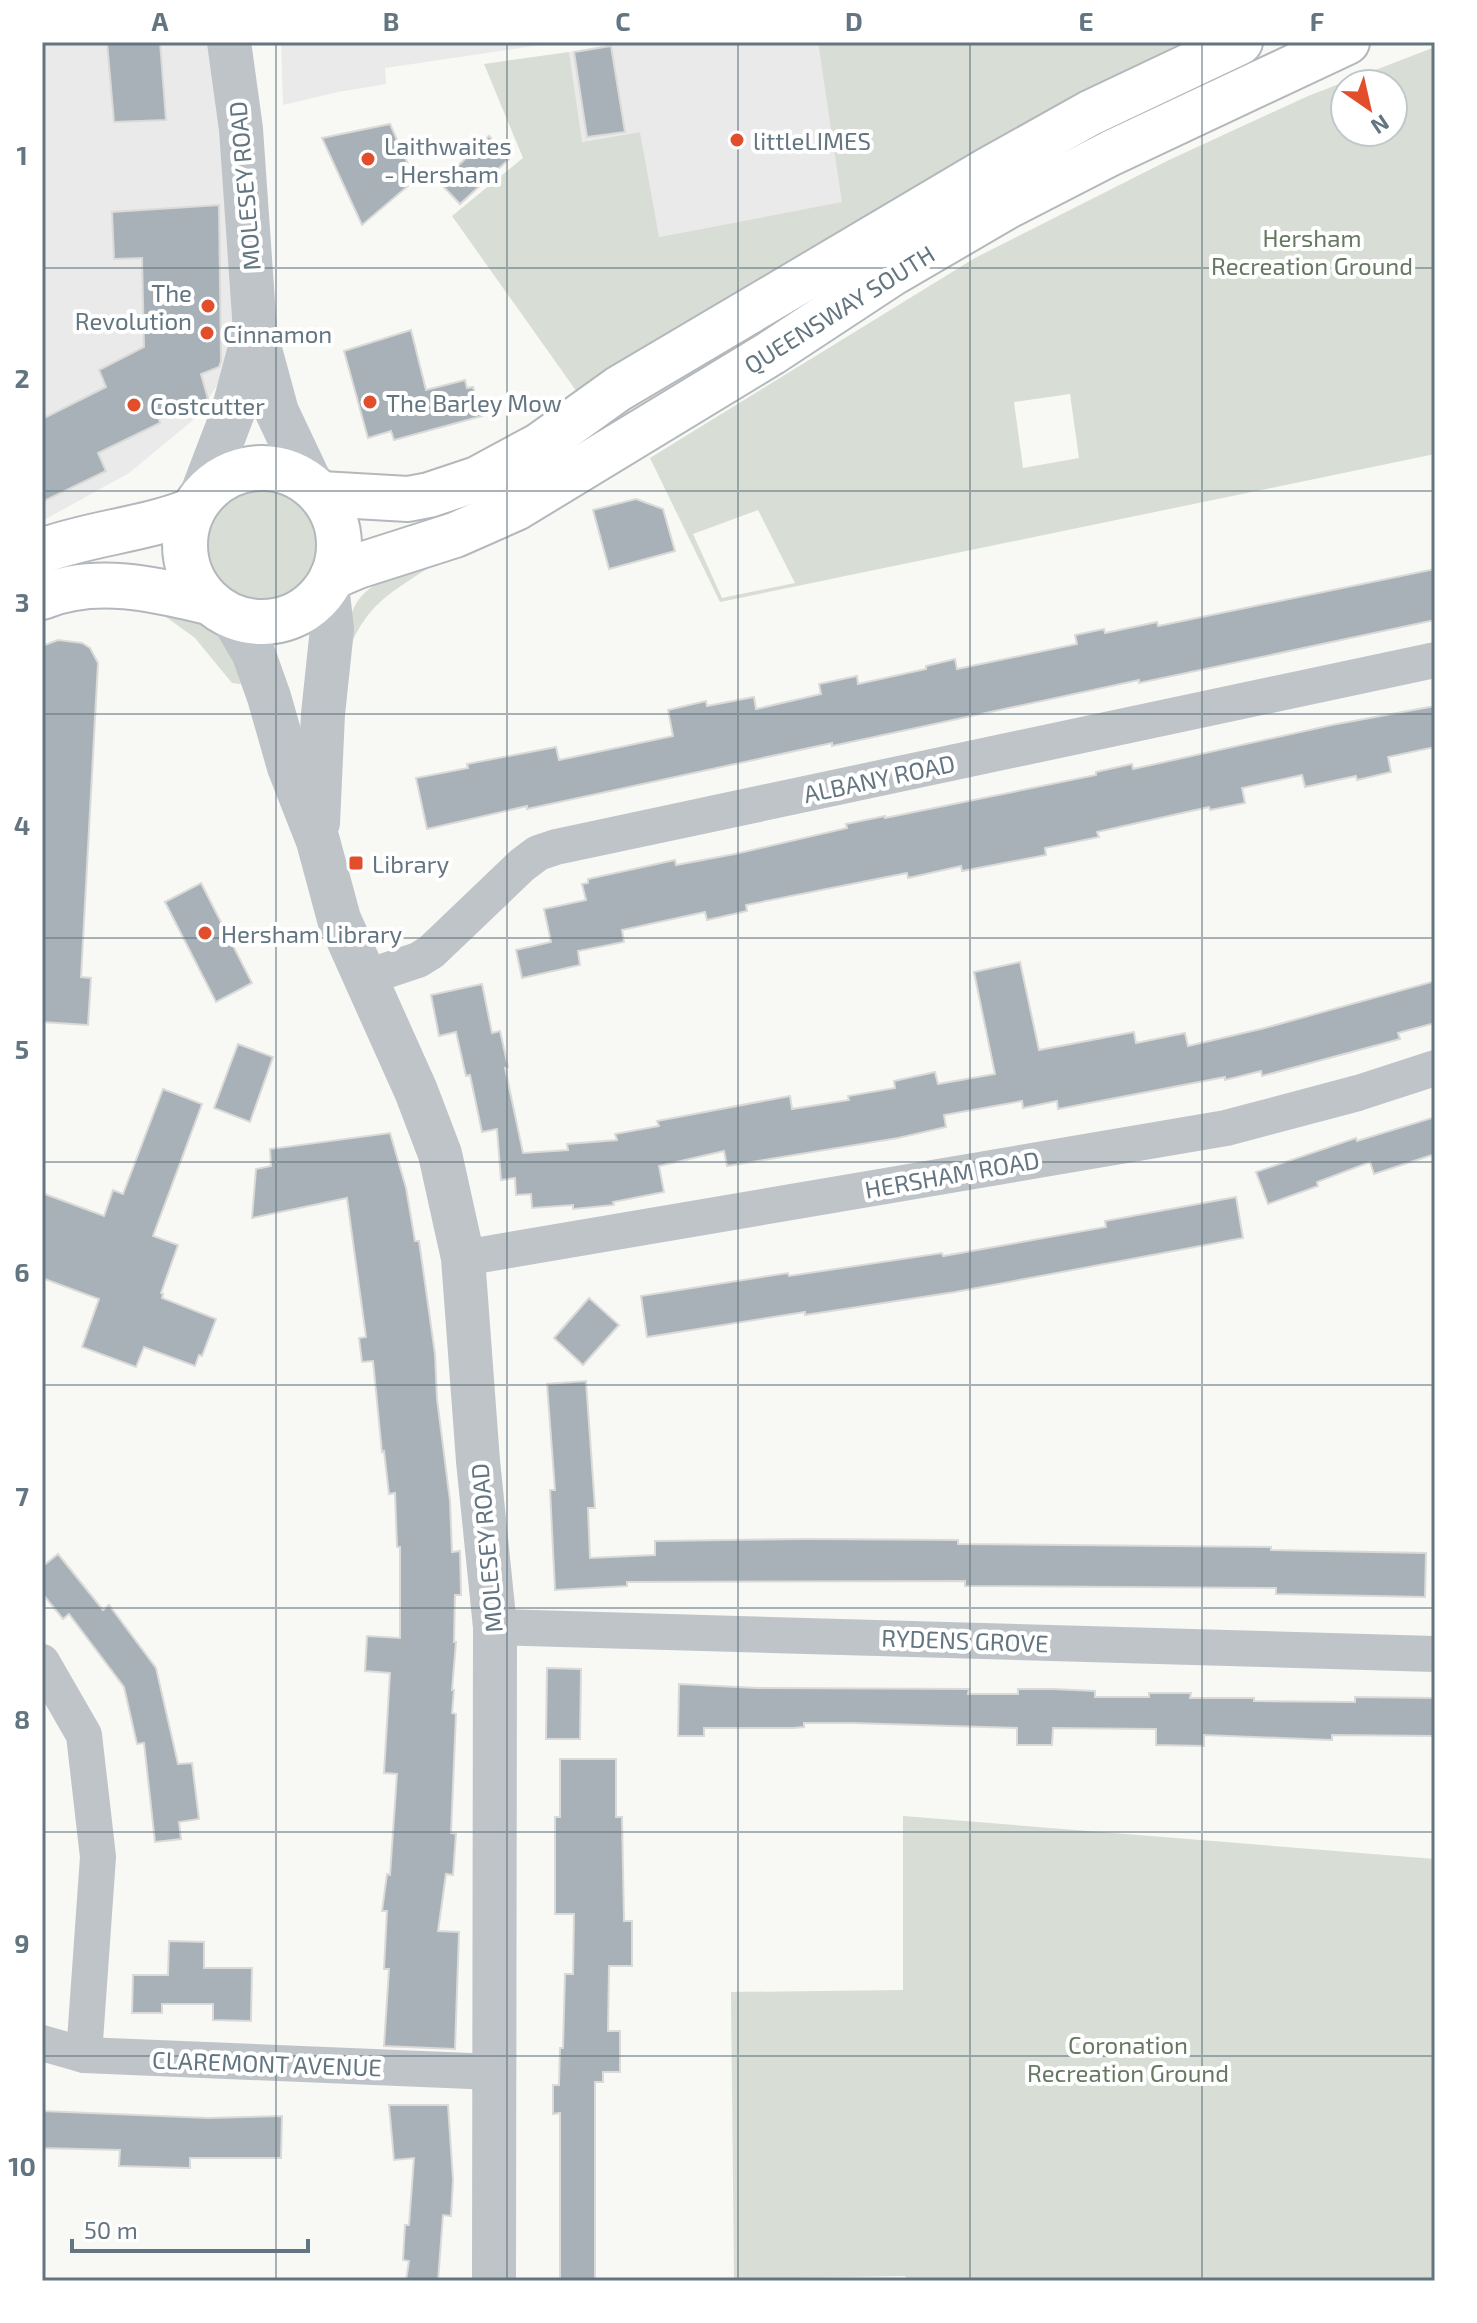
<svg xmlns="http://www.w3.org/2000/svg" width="1477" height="2323" viewBox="0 0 1477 2323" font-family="'Exo 2',sans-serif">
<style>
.built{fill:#e9eae9;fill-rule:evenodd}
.green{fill:#d8ddd5;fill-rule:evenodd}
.building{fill:#a8b1b7;stroke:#dadad8;stroke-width:2}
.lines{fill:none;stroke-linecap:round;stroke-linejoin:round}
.primary-casing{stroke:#b3b8bc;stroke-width:48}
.minor{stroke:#bfc4c8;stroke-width:36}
.tertiary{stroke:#bfc4c8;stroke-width:44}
.primary{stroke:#fff;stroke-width:44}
.grid{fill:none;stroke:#637580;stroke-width:2;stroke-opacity:0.55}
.poi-dot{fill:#e24e2b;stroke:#fff;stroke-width:3}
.labels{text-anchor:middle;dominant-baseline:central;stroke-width:8;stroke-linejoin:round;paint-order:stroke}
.poi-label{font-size:24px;fill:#637580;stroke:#fff;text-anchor:start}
.street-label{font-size:24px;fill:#637580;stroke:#fff}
.park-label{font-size:24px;fill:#677862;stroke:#fff}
.neatline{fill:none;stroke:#637580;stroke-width:3}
.grid-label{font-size:26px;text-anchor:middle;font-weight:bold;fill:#637580}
</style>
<rect width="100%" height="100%" fill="#f8f8f5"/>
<g class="built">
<polygon points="42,42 214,42 242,345 198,416 129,473 42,521"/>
<polygon points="281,42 561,42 385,68 386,84 338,92 283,105"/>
<path d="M 625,42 L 818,42 L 843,202 L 658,237 L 640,132 L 581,142 L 569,52 ZM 575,53 L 624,132 L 587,137 Z"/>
</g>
<g class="green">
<polygon points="818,42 1223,42 577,392 452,216 523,158 484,64 569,52 582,142 640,132 659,237 842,202"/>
<path d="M 1435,47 L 1435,454 L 720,602 L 650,458 L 975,258 L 1169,160 L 1308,96 ZM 1345,84 L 1393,84 L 1393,132 L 1345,132 ZM 1070,394 L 1079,458 L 1023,468 L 1014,402 ZM 758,510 L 795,583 L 722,598 L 693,534 Z"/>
<circle cx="262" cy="544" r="58"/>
<path d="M 443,558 C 393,593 368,598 345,659 C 347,645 347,629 351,615 C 362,578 411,570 443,558 Z"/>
<path d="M 162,614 C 214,623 226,633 241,684 L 232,683 L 195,638 Z"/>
<polygon points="903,1816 1435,1859 1435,2281 909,2281 905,2276 734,2279 731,1992 903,1990"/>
</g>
<g class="building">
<polygon points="107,42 160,42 166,120 114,122"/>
<polygon points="611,46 625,132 587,137 574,52"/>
<polygon points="390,124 415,180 362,225 322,138"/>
<polygon points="489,136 509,159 460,204 440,183"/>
<polygon points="219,205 221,361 219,367 201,374 208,399 159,419 160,423 98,453 106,471 42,502 42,419 106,387 99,370 144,347 142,258 114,259 112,212"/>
<polygon points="411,330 426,390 465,380 467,388 473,387 482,416 394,440 391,431 368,438 344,351"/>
<polygon points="636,499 663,509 675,551 609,569 593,510"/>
<polygon points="1435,569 1435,620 1139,683 1139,680 832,746 832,743 527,809 527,806 427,829 416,778 468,768 467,764 556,747 559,760 673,736 668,710 706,701 707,706 754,697 756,709 821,694 819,684 857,676 858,684 926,669 926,666 955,659 957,669 1077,644 1075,635 1104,629 1105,633 1157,622 1158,626"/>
<polygon points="58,640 82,643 90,648 98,663 81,977 91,978 88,1025 42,1022 42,646"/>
<polygon points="1435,706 1435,747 1388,757 1391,772 1357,780 1356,776 1305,787 1302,775 1242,788 1245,803 1210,810 1209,807 1097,832 1099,837 1045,848 1046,855 962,871 961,866 908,878 907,873 746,905 747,911 707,920 705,912 622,930 624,942 578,951 580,965 522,978 516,950 551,942 544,909 586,900 582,884 588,883 588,879 675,860 676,865 735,854 847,828 846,824 885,816 885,818 1096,775 1096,772 1132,764 1133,769 1332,725"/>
<polygon points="201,883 252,983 216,1002 165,902"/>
<polygon points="1020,962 1039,1050 1134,1032 1136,1043 1185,1033 1188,1046 1265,1028 1435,981 1435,1023 1398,1033 1400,1039 1262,1076 1261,1071 1225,1080 1225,1077 1058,1109 1057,1101 1023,1108 1022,1101 944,1115 946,1127 898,1138 727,1166 724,1151 659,1166 664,1192 613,1202 614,1205 573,1209 573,1205 532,1208 531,1194 516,1195 515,1178 501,1180 497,1129 482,1132 470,1075 466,1076 456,1032 439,1036 431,995 482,984 492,1033 500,1031 508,1067 505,1068 523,1153 568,1150 567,1144 617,1140 615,1134 659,1126 657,1121 790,1096 792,1109 849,1100 848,1096 895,1088 894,1081 935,1072 938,1084 995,1074 974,972"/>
<polygon points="238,1044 273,1057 250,1122 214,1108"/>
<polygon points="163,1089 202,1104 153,1236 178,1245 161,1293 163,1294 162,1298 216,1319 202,1356 199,1355 195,1366 144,1347 136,1367 82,1347 99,1299 42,1278 42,1193 104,1216 113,1190 123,1194"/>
<polygon points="1435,1117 1435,1154 1374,1174 1370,1162 1317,1182 1318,1186 1268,1204 1256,1172 1356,1138 1357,1141"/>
<polygon points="390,1133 406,1188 415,1241 419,1241 435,1354 437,1399 450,1501 452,1552 460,1551 461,1595 455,1595 454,1642 456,1642 452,1690 454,1690 452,1713 456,1714 451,1833 456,1834 453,1875 446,1874 438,1931 459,1932 455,2049 384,2046 389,1969 384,1969 387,1911 382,1911 387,1874 390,1875 397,1774 384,1773 390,1673 365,1671 367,1636 400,1638 400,1547 397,1547 395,1493 389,1494 384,1451 382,1452 373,1361 362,1362 359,1338 366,1337 347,1198 252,1218 256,1169 271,1166 270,1149"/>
<polygon points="1236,1197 1243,1238 955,1292 805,1315 805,1312 647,1337 641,1296 788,1273 789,1276 942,1253 943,1256 1106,1227 1105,1221"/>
<polygon points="589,1298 619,1325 583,1365 554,1338"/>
<polygon points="586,1381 595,1508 588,1508 590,1558 655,1555 655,1541 809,1539 958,1540 958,1544 1271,1547 1271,1550 1426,1553 1425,1597 1276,1594 1276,1588 965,1586 965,1581 627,1582 627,1586 555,1590 550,1490 555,1490 547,1384"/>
<polygon points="58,1554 103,1610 109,1605 156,1668 178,1764 192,1763 199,1819 179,1822 181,1839 155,1842 144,1743 137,1744 124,1687 69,1614 63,1619 42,1593 42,1567"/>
<polygon points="547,1668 581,1669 580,1739 546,1739"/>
<polygon points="679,1684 757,1688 969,1689 968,1694 1018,1694 1018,1689 1053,1689 1095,1691 1095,1697 1149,1697 1149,1693 1191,1693 1190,1698 1254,1698 1254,1701 1355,1702 1355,1697 1435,1698 1435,1736 1332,1735 1332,1740 1204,1735 1204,1746 1156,1745 1156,1729 1053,1728 1052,1745 1017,1745 1017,1728 853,1723 804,1723 804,1727 793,1728 704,1728 704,1736 678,1736"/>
<polygon points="560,1759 616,1759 616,1817 622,1817 624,1921 632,1921 632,1966 609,1966 608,2031 620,2031 620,2072 603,2072 603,2082 595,2082 595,2281 560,2281 560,2113 553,2114 553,2085 559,2085 560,2048 563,2048 565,1974 573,1974 574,1914 555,1914 555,1817 560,1817"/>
<polygon points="169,1941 204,1942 204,1968 252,1968 251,2021 213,2020 213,2004 162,2004 162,2013 132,2013 133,1975 168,1975"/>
<polygon points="389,2105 448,2105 453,2180 451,2216 443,2215 438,2281 406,2281 409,2261 403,2260 405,2225 409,2225 414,2158 394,2160"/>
<polygon points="42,2111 208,2118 282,2116 281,2158 190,2158 190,2168 119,2166 120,2150 42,2148"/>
</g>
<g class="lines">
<defs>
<g id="primary">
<circle cx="262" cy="545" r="77"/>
<polyline points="321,494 408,499 429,495 477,479 540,445 618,389 988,170 1090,113 1240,42"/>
<path d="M 42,551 C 90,533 143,530 191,511"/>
<polyline points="332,577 358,566 455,535 516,508 771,353 891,274 1006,207 1111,153 1347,42"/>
<path d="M 42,597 C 95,575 155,589 208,602"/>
</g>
</defs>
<use href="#primary" class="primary-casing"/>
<g class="minor">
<polyline points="364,978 418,960 431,952 522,865 538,853 556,847 1435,660"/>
<polyline points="463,1258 1226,1128 1358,1093 1435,1068"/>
<polyline points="495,1627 1435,1654"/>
<polyline points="42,1662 84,1735 98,1857 84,2055"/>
<polyline points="42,2043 84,2055 494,2072"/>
</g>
<g class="tertiary">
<polyline points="229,42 241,129 255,331 277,412 311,484"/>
<polyline points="201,496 232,415 253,337"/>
<polyline points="233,618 253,652 269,697 289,767 318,841 339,919 416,1091 440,1154 463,1258 478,1461 495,1627 494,2281"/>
<polyline points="318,823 323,714 332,629 327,586"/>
</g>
<use href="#primary" class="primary"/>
</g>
<path class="grid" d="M 276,42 L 276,2281M 507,42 L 507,2281M 738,42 L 738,2281M 970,42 L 970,2281M 1202,42 L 1202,2281M 42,268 L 1435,268M 42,491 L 1435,491M 42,714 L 1435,714M 42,938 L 1435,938M 42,1162 L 1435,1162M 42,1385 L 1435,1385M 42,1608 L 1435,1608M 42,1832 L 1435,1832M 42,2056 L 1435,2056"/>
<g class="poi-dot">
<circle cx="737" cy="140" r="8"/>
<circle cx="368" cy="159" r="8"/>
<circle cx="208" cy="306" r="8"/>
<circle cx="207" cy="333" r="8"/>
<circle cx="370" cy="402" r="8"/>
<circle cx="134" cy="405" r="8"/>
<rect x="348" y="855" width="16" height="16" rx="4"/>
<circle cx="205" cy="933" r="8"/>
</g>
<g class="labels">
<g class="poi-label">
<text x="753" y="140">littleLIMES</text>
<text x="384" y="145">Laithwaites<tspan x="384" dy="28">- Hersham</tspan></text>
<text x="192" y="292" text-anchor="end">The<tspan x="192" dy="28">Revolution</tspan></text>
<text x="223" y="333">Cinnamon</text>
<text x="386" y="402">The Barley Mow</text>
<text x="150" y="405">Costcutter</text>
<text x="372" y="863">Library</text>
<text x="221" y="933">Hersham Library</text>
</g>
<g class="street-label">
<text transform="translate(244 186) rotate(-95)">MOLESEY ROAD</text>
<text transform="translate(839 309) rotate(-32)">QUEENSWAY SOUTH</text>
<text transform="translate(879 778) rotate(-12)">ALBANY ROAD</text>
<text transform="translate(952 1174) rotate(-10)">HERSHAM ROAD</text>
<text transform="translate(486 1548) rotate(-95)">MOLESEY ROAD</text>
<text transform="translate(965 1640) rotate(2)">RYDENS GROVE</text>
<text transform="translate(267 2063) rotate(2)">CLAREMONT AVENUE</text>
</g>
<g class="park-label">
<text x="1312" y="237">Hersham<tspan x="1312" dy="28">Recreation Ground</tspan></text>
<text x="1128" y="2044">Coronation<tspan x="1128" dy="28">Recreation Ground</tspan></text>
</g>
</g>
<rect width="1477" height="2323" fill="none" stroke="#ffffff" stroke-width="88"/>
<g transform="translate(1369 108) rotate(146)"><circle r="38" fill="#ffffff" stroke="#c1c8cc" stroke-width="2"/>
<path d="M0-6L14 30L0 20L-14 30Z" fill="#e24e2b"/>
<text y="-12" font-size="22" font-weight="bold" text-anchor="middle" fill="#637580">N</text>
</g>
<path d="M72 2239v12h236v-12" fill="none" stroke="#637580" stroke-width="4"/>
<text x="84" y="2239" font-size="24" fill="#637580" stroke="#ffffff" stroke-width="6" paint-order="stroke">50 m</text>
<rect x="44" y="44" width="1389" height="2235" class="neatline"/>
<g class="grid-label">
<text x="160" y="31">A</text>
<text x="391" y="31">B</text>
<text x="623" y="31">C</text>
<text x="854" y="31">D</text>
<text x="1086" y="31">E</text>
<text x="1317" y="31">F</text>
<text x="22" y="165">1</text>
<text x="22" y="388">2</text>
<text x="22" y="612">3</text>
<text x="22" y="835">4</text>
<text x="22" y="1059">5</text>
<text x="22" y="1282">6</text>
<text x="22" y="1506">7</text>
<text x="22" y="1729">8</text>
<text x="22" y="1953">9</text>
<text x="22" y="2176">10</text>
</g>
</svg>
